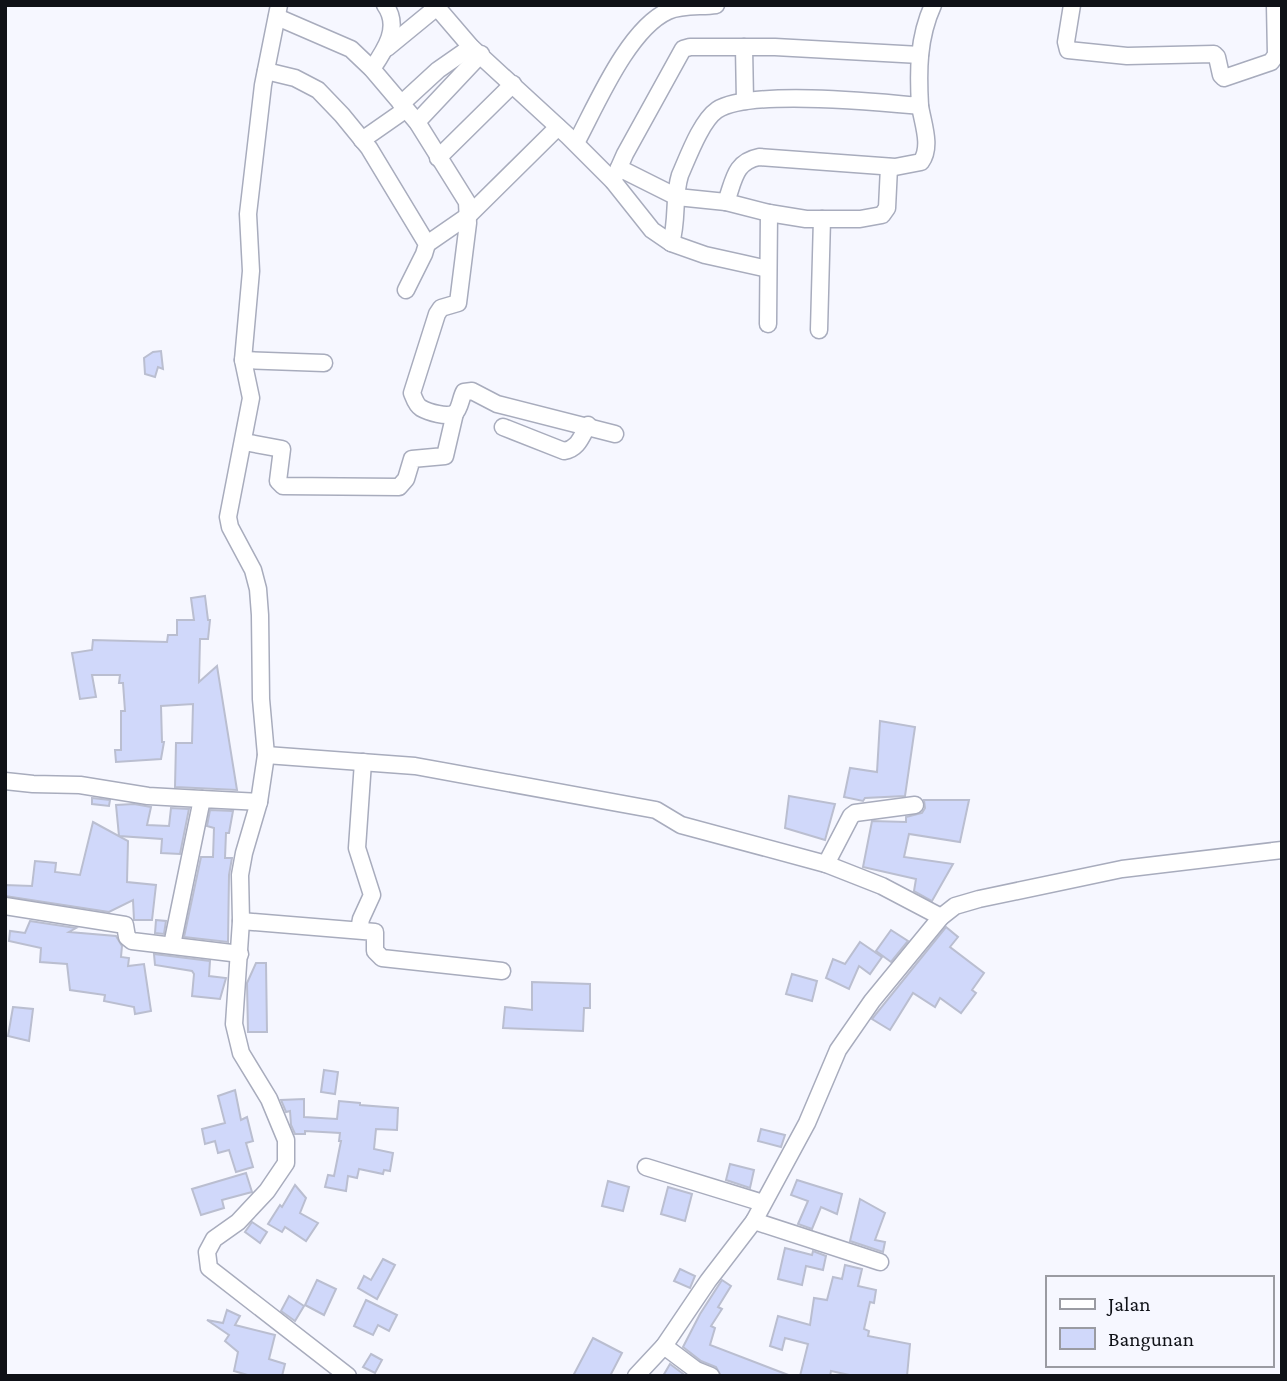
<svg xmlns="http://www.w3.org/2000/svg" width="1287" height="1381" viewBox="0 0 1287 1381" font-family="'Crimson Pro',serif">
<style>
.building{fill:#d0d8fa;stroke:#babed0;stroke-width:2}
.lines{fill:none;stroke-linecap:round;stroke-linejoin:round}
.minor-casing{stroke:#a8acbd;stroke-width:19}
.minor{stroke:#fff;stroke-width:16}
</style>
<rect width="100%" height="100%" fill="#f6f7ff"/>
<g class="building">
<polygon points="161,351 163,369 158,367 155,377 145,374 144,358 153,352"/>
<polygon points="205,596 208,620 210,620 208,639 200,639 199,682 217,666 237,790 175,787 176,743 192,743 193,704 161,706 162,742 164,742 161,759 116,762 115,750 121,750 121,711 125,711 123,683 119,683 120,675 92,675 96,697 80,699 72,653 92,650 93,640 167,642 168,635 177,635 177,620 194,620 191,598"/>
<polygon points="880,721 915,727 905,796 865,798 863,801 844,797 850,768 877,772"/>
<polygon points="789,796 835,804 825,840 785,828"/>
<polygon points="92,798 110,800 109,806 92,804"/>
<polygon points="924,800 969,800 960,842 909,834 904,857 953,864 932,901 914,891 916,879 863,867 872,821 906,822 906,817 922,813 925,808"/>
<polygon points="134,804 151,807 147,825 169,826 171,808 189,809 180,854 161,853 162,839 119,836 116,805"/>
<polygon points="210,810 233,811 229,833 226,833 225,858 232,858 229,875 228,942 184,937 201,857 213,857 214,828 207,826"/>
<polygon points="93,822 128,841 127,882 156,885 152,920 134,920 133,900 109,912 5,896 5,885 32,886 35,861 56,863 55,872 80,875"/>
<polygon points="156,920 166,921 164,934 155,933"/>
<polygon points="30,921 76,928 69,932 116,936 122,946 121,957 129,958 128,966 144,964 151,1011 135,1014 134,1007 104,1001 105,995 70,990 67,964 40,962 41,948 9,941 10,931 25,933"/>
<polygon points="946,927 958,937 950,947 984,973 972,990 976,993 961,1013 940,998 935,1007 913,993 890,1030 872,1019"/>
<polygon points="891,930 908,941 891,962 876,951"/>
<polygon points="860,942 882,957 870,974 859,966 849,989 826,978 833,959 845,964"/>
<polygon points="154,954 210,961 209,976 226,978 220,999 192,996 194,974 192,971 155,965"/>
<polygon points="256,963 266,963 267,1032 248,1032 247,983"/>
<polygon points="792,974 817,981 812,1001 786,994"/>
<polygon points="532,982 590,984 590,1008 584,1008 583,1031 503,1028 505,1007 532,1010"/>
<polygon points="13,1007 33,1009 29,1041 8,1036"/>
<polygon points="324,1070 338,1072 335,1094 321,1092"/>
<polygon points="235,1090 241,1120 247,1117 253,1141 246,1143 253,1167 236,1172 229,1150 218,1153 215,1141 205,1144 202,1129 225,1123 218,1096"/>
<polygon points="304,1099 304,1117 337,1119 339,1101 360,1103 360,1105 398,1108 397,1130 376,1129 374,1149 393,1153 390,1171 384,1170 383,1174 359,1169 357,1178 348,1176 346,1191 325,1187 328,1175 334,1176 341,1141 339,1141 340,1133 305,1131 305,1134 295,1134 291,1125 290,1111 286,1112 281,1100"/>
<polygon points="761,1129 785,1135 781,1147 758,1141"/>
<polygon points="730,1164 754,1170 750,1188 726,1180"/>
<polygon points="246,1173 252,1192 222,1200 224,1208 201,1215 192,1189"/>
<polygon points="797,1180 842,1194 837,1214 821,1207 812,1229 798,1224 808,1201 791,1195"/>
<polygon points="608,1181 629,1187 623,1211 602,1206"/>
<polygon points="295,1185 306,1198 300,1213 318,1223 306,1241 285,1227 282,1232 268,1224 280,1205 282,1207"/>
<polygon points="668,1187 692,1194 685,1221 661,1214"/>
<polygon points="860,1199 885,1213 875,1240 885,1242 883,1252 850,1241"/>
<polygon points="252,1222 267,1232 260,1243 245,1232"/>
<polygon points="785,1248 812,1255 813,1251 826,1256 823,1270 806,1266 802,1285 778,1279"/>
<polygon points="383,1259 395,1265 377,1299 358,1288 364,1276 371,1280"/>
<polygon points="845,1265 862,1269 858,1286 876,1290 874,1303 870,1302 864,1329 869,1331 868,1336 910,1344 907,1376 854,1376 831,1371 830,1376 800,1376 808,1344 785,1338 782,1350 770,1346 778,1316 810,1325 814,1298 827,1300 833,1277 842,1279"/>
<polygon points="680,1269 695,1276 690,1288 674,1281"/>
<polygon points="317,1280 336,1289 324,1315 305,1305"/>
<polygon points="722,1280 731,1286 718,1307 722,1309 711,1326 715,1328 710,1345 791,1376 721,1376 716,1367 701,1361 683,1347 700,1314"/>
<polygon points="289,1296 304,1306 295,1321 281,1311"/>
<polygon points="366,1300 397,1315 389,1331 378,1325 373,1335 354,1326"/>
<polygon points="227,1310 240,1316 235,1325 275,1335 269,1359 285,1364 282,1376 251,1376 234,1371 238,1352 225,1341 229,1335 207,1320 223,1323"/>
<polygon points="593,1338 622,1353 610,1376 573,1376"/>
<polygon points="371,1354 382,1360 375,1373 363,1367"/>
<polygon points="670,1364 686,1376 663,1376"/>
</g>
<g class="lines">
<defs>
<g id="minor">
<polyline points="279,5 263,85 248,214 251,271 243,360 251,398 228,517 230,527 253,570 258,589 260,615 261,699 266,755 259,802 244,853 240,875 241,921 234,1024 241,1053 269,1099 286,1140 286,1163 267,1191 238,1222 214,1239 207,1252 209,1268 348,1376"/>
<path d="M 435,5 L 471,47 L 568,136 L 613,181 L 652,230 L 671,243 C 678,220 673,197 680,175 C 688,157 701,121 717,110 C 750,89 878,102 920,106 C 918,71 918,38 933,5"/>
<polyline points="1072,5 1066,42 1068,50 1127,56 1214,54 1217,57 1221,75 1224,78 1271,62 1276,55 1275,5"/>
<path d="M 277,17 L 351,49 L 372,69 L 417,122 L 467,202 L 468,223 L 458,303 L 441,308 L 437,314 L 412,393 C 414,398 416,405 421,408 C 428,412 447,418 455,413 C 460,409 461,397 464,392 L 472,391 L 497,404 L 615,434"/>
<polyline points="744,47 745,101"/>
<polyline points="387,48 437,7"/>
<path d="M 372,69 C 385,50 401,27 385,5"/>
<polyline points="266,71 295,78 318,90 342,115 369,148 427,244 424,254 406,290"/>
<polyline points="401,104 438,70 471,47"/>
<polyline points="417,122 481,54"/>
<polyline points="362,140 405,110"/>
<path d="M 576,143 C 596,106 628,29 668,11 C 681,5 701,7 716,5"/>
<polyline points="438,158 513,84"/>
<polyline points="619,168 677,197 726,202 769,213 806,219 860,219 882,215 887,208 889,167"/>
<polyline points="613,181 625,154 683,49 690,47 775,47 920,55"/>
<path d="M 726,202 C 734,181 734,162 759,157 L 895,167 L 921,162 C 932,147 923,124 920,106"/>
<polyline points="671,243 705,255 768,269"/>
<polyline points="427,244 469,215 558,127"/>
<polyline points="768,324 769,213"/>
<polyline points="819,330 822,219"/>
<polyline points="243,360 324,363"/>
<path d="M 503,427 L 564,451 C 578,449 581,437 588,425"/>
<polyline points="244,442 282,449 278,481 283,486 399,487 406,479 412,459 445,456 455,413"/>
<polyline points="266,755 415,766 656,810 681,825 826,864 882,886 941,917"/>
<polyline points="5,781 33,784 80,785 148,796 202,799"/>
<polyline points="826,864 851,816 855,813 915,805"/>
<polyline points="5,906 125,925 127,937 132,941 240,954"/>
<polyline points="241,921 375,932 375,951 382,958 502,971"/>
<polyline points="359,930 361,919 372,895 357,848 363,762"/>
<polyline points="172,945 202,799 259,802"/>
<polyline points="646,1167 763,1203"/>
<polyline points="754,1221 880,1262"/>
<polyline points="664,1346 696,1370 711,1376"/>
<polyline points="636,1376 664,1346 708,1281 754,1221 807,1123 838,1050 872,1001 941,917 955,906 979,899 1122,869 1282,850"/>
</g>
</defs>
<use href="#minor" class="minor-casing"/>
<use href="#minor" class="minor"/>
</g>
<rect width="1287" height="1381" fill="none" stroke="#0f1117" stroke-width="14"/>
<rect x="1046" y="1276" width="228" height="91" fill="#f6f7ff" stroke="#9a9ba2" stroke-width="2"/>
<rect x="1060" y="1299" width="35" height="10" fill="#ffffff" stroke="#9a9ba2" stroke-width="2"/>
<text x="1108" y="1311" font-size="21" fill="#0f1117">Jalan</text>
<rect x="1060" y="1328" width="35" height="21" fill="#d0d8fa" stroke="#9a9ba2" stroke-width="2"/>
<text x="1108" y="1346" font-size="21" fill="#0f1117">Bangunan</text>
</svg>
